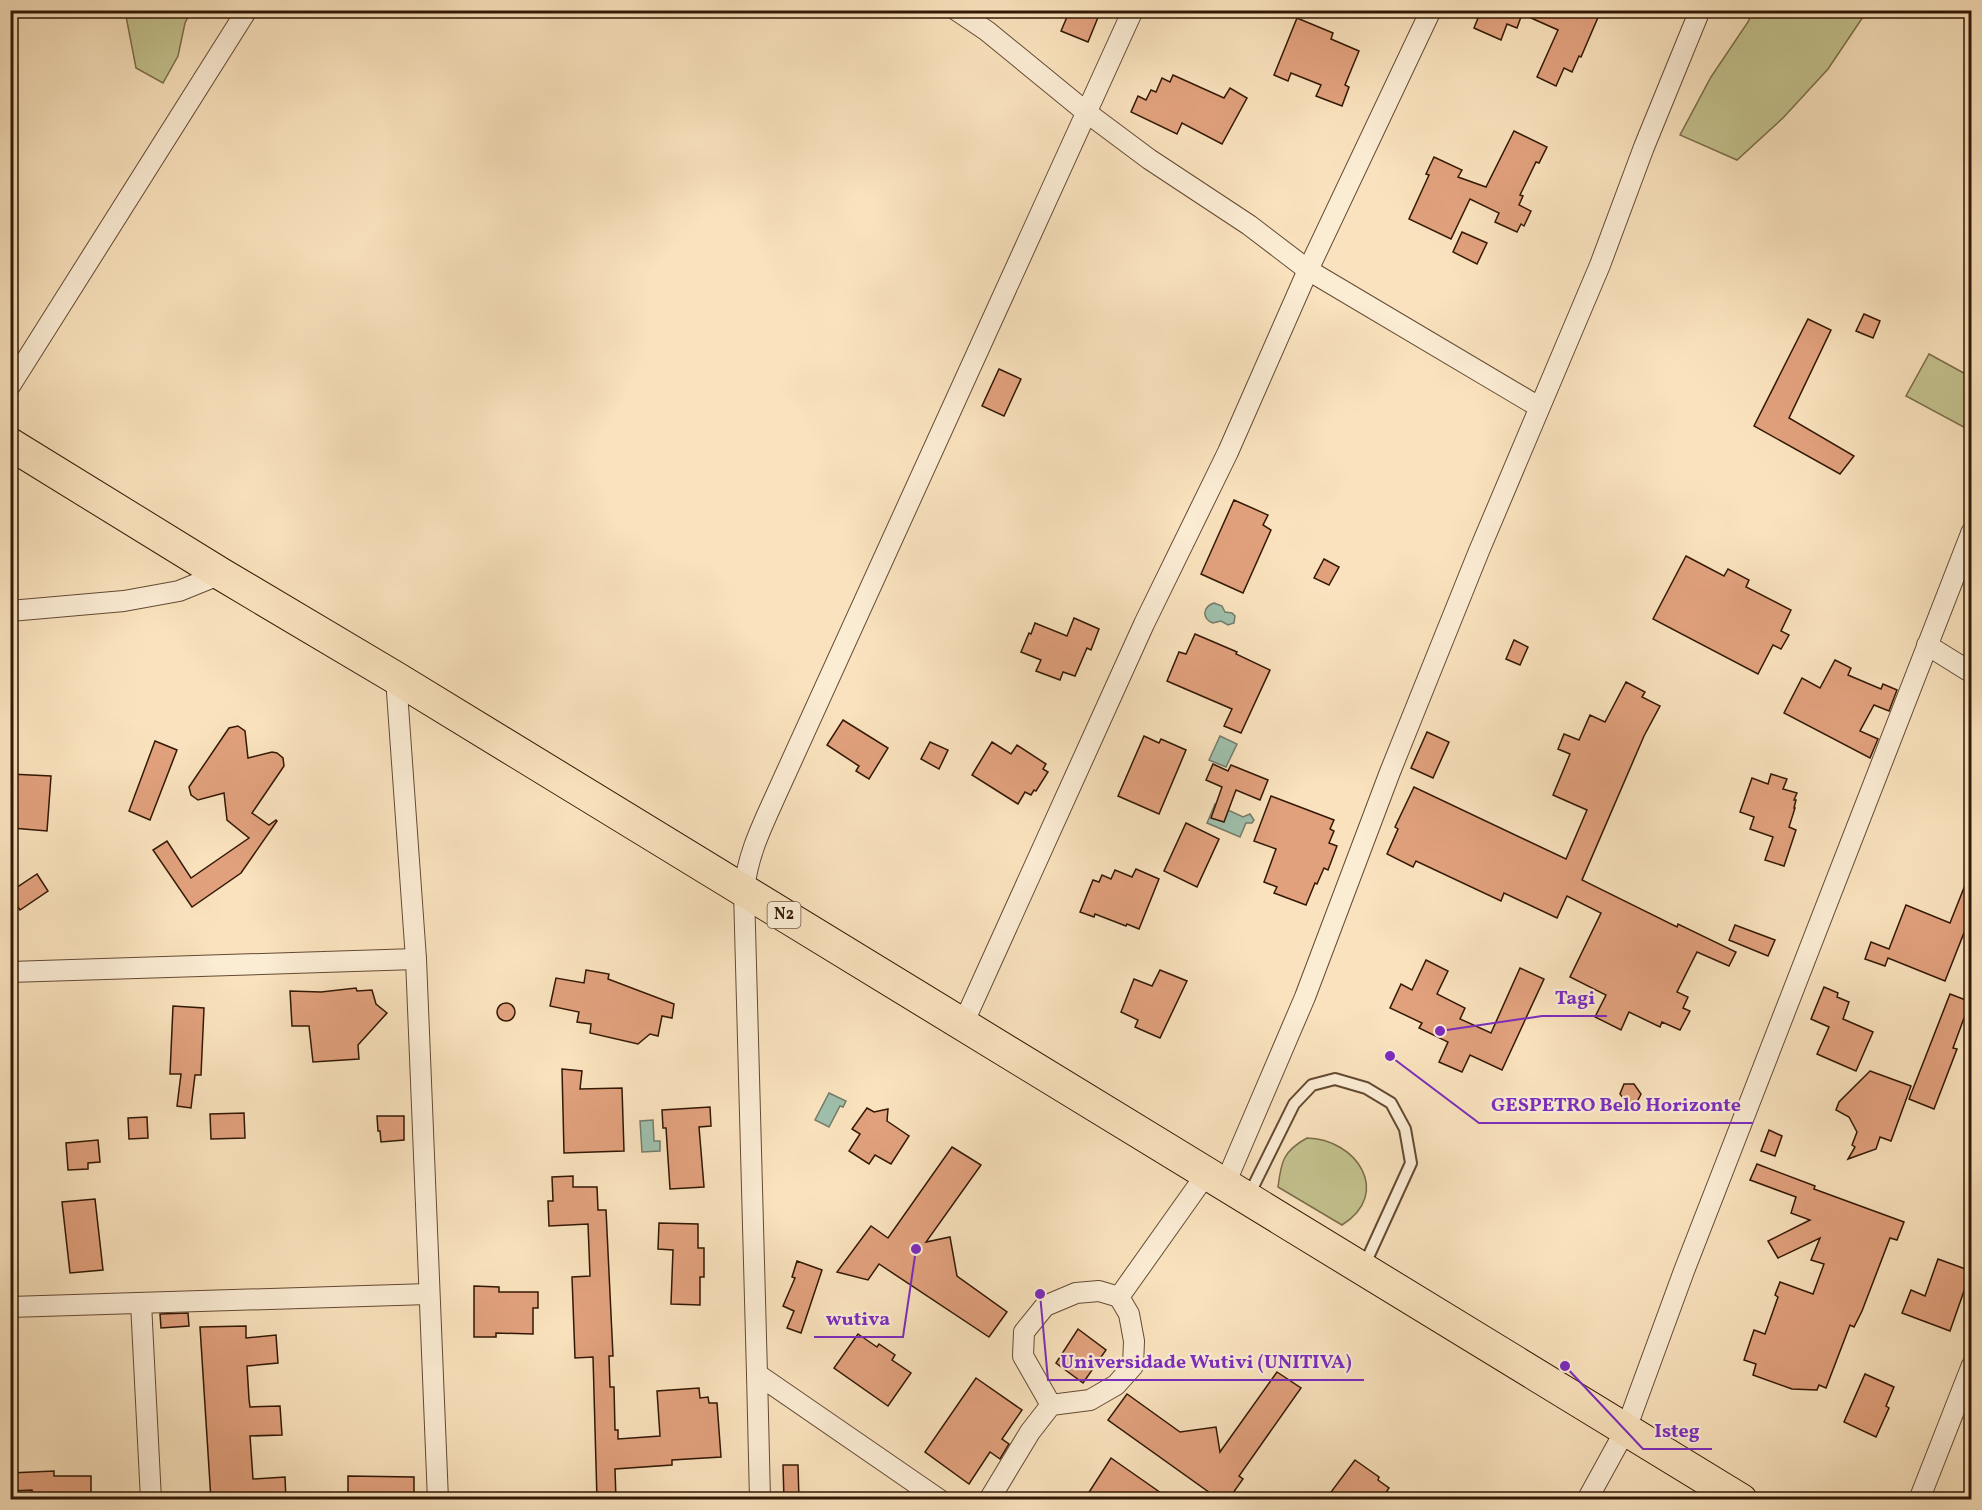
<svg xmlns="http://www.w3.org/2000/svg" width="1982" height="1510" viewBox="0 0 1982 1510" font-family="Vollkorn,serif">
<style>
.green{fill:#c3c28e;stroke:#7b6d4a;stroke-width:1.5}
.water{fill:#9fbfac;stroke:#747c69;stroke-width:1.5}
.building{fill:#e1a17d;stroke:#331805;stroke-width:1.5}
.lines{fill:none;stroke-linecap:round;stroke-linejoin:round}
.service-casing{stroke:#644a33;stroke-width:14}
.minor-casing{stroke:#644a33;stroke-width:22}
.primary-casing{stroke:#331805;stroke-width:34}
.service{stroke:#fbecd4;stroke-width:10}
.minor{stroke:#fbecd4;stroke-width:20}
.primary{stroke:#f9e2bd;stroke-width:32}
.labels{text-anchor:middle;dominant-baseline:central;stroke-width:4.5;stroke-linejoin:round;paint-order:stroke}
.shield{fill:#fbecd4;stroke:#6f5843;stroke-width:1.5}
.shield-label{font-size:16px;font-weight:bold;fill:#331805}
.leader{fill:none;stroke:#7b2cbf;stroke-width:2}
.callout-dot{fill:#7b2cbf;stroke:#fbecd4;stroke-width:2}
.callout-label{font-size:20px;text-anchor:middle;font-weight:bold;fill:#7b2cbf;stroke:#fbecd4;stroke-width:4.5;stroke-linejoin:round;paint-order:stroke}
</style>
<rect width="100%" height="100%" fill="#f9e2bd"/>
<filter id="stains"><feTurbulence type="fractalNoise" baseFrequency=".00333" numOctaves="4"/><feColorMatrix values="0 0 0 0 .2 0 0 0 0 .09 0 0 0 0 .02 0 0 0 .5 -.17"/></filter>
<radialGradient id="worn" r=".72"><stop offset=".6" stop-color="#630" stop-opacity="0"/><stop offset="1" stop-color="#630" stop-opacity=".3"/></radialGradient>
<g class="green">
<polygon points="125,11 191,11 185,23 178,56 163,83 136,68"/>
<polygon points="1753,11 1867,11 1828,69 1783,118 1737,160 1680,135 1711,77 1748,22"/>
<polygon points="1929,354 1971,377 1971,431 1906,396"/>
<path d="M 1307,1138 C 1356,1139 1393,1193 1342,1225 L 1278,1187 C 1281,1162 1283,1151 1307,1138 Z"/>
</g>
<g class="water">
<path d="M 1214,603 L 1222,606 L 1225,612 L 1232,613 L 1235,616 L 1234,623 L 1228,625 L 1221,621 L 1213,623 C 1202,619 1202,607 1214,603 Z"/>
<polygon points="1220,736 1237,744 1226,767 1209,760"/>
<polygon points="1215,804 1243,817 1250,814 1254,820 1252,823 1246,823 1240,837 1207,823"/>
<polygon points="829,1093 846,1101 843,1107 840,1106 829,1127 815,1120"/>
<polygon points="653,1120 654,1141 660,1141 660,1151 642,1152 640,1121"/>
</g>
<g class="building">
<polygon points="1070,10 1101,10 1088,42 1061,31"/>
<polygon points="1475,10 1589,10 1599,15 1581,57 1579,56 1572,72 1564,68 1556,86 1537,77 1558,30 1522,14 1517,28 1507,24 1501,40 1474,28 1480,13"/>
<polygon points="1297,18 1333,33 1331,39 1359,51 1345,85 1349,87 1342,106 1316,96 1321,85 1291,73 1288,81 1274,75"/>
<polygon points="1173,75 1224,98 1230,88 1247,98 1222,144 1182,123 1177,134 1131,112 1138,96 1146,100 1151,90 1156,92 1162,78 1170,82"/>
<polygon points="1514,131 1547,147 1539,163 1536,162 1520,195 1523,196 1519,205 1531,211 1524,226 1521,224 1517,232 1495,222 1499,213 1470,199 1451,239 1409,219 1429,175 1426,174 1434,157 1462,170 1458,177 1486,187"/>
<polygon points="1462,232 1487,243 1477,264 1453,252"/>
<polygon points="1864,314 1880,321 1873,338 1856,331"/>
<polygon points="1808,319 1831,330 1789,418 1854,456 1840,474 1754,426"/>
<polygon points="999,369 1021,379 1004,416 982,406"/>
<polygon points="1234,500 1268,515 1263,525 1271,530 1243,593 1201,574"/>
<polygon points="1686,556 1724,576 1728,569 1749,580 1746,587 1791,610 1781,631 1789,635 1781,649 1773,645 1758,674 1653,619"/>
<polygon points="1324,559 1339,567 1329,585 1314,578"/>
<polygon points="1074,618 1099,629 1091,650 1087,648 1075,676 1063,672 1060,680 1036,671 1041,660 1021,652 1029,633 1031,634 1035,623 1067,636"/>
<polygon points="1195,634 1237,652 1236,654 1270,670 1241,733 1224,726 1232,709 1167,681 1179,652 1186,654"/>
<polygon points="1514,640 1528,647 1520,665 1506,659"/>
<polygon points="1835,660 1851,668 1848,675 1881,689 1883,684 1897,690 1889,711 1874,705 1860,731 1878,739 1870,758 1784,713 1802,678 1820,688"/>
<polygon points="1626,682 1645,692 1642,697 1660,706 1644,736 1582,880 1677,927 1678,924 1736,952 1729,966 1697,952 1677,992 1688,997 1683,1008 1690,1011 1680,1030 1662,1022 1660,1027 1629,1012 1621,1030 1595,1017 1606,995 1570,977 1601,913 1567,896 1557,918 1504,893 1501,901 1416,861 1413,867 1387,854 1398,829 1395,827 1414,787 1566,859 1587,810 1553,795 1570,754 1558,749 1564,734 1579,740 1590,715 1605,722"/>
<polygon points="843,720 888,748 869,779 856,771 859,766 827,745"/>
<polygon points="238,726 245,731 248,758 272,752 277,753 283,758 284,766 252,813 269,825 276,820 277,821 241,873 192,907 153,850 167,841 191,878 249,838 227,820 224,793 198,800 191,795 189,787 229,728"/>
<polygon points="1427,732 1449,742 1433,778 1411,768"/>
<polygon points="1144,736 1159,743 1161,739 1186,750 1159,814 1118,796"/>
<polygon points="155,741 177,750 150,820 129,811"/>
<polygon points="930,742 948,750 939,769 921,759"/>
<polygon points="992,742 1011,754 1017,745 1046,764 1043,769 1048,772 1036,791 1034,790 1031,795 1025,792 1018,804 972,775"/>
<polygon points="1213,764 1228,771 1231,765 1268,780 1260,800 1236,790 1224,822 1211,818 1222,787 1206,780"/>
<polygon points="10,774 51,776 47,831 12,828 15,792 10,793"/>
<polygon points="1771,774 1787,779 1783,789 1797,793 1794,800 1796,800 1794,808 1795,808 1789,827 1796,830 1784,866 1765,860 1773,837 1750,829 1754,817 1740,812 1752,778 1768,784"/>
<polygon points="1271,796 1334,820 1330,829 1334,831 1329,843 1337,846 1328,870 1324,868 1317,884 1315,883 1306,905 1274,893 1277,887 1264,882 1276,849 1254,841"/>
<polygon points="1186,823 1219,839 1197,887 1164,871"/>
<polygon points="1136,869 1159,879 1139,929 1127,924 1126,926 1095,914 1094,917 1080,912 1093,880 1099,882 1102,875 1111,879 1115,870 1132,877"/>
<polygon points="1971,870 1971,915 1945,981 1888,958 1885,966 1865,959 1871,942 1889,949 1906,905 1950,923"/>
<polygon points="37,874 48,891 20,910 10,896 10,892"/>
<polygon points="1735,925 1775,940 1768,956 1729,940"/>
<polygon points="1426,960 1448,971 1437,994 1465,1008 1460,1019 1491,1033 1520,968 1544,979 1502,1070 1470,1055 1462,1072 1439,1062 1448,1042 1419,1028 1422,1023 1390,1008 1401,984 1412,990"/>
<polygon points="586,970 609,974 608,979 674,1004 672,1018 662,1016 658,1036 650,1034 638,1044 590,1033 591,1024 577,1022 579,1012 550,1006 556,978 584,983"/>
<polygon points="1160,970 1187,981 1160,1038 1135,1027 1138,1020 1121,1012 1134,979 1152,986"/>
<polygon points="1824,987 1838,993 1837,997 1849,1002 1843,1019 1873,1032 1856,1071 1817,1054 1829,1027 1811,1019"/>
<polygon points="356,988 357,991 372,990 376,1004 387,1013 358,1045 359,1059 313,1062 309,1026 292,1026 290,991 321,992"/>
<polygon points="1950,994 1971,1002 1971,1021 1964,1018 1953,1048 1957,1049 1934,1109 1909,1099"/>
<circle cx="506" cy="1012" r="9"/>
<polygon points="173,1006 204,1008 201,1075 195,1075 191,1108 177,1106 181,1074 170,1074"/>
<polygon points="562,1069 582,1071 580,1089 622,1088 624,1151 564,1153"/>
<polygon points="1870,1071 1911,1086 1891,1141 1880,1137 1876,1149 1848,1159 1855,1147 1852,1145 1857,1132 1849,1117 1836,1110 1839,1102"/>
<polygon points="1624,1084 1634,1084 1641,1094 1637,1102 1626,1102 1620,1094"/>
<polygon points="710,1107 711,1126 699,1127 704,1187 670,1189 666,1128 663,1128 662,1110"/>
<polygon points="867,1108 874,1112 888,1109 887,1121 909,1136 891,1164 875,1155 869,1164 849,1151 860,1134 852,1129"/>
<polygon points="244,1113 245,1138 211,1139 210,1114"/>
<polygon points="377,1116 404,1116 404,1140 381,1142 380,1131 378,1131"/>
<polygon points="147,1117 148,1138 129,1139 128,1118"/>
<polygon points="1769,1130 1782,1136 1775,1156 1761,1151"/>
<polygon points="98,1140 100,1162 88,1163 88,1169 68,1170 66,1143"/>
<polygon points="952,1147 981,1165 926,1242 950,1237 957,1276 1007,1312 989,1337 879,1264 868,1280 837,1272 871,1226 888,1238"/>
<polygon points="1757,1164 1815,1186 1814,1189 1904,1222 1897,1240 1890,1238 1862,1311 1854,1327 1850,1325 1826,1388 1819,1385 1817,1390 1792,1389 1753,1375 1756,1364 1744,1360 1754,1330 1765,1334 1778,1297 1775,1295 1780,1282 1813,1294 1824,1264 1811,1260 1820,1238 1778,1258 1768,1241 1810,1220 1791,1213 1796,1197 1750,1180"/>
<polygon points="573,1176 573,1187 597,1187 598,1210 606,1210 613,1356 609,1356 610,1387 614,1387 615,1430 618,1430 618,1439 660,1436 657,1391 699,1388 700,1398 708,1397 709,1403 717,1403 721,1457 672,1460 672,1465 615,1469 616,1500 597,1500 593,1357 575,1358 572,1277 590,1276 588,1224 549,1226 548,1201 553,1201 552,1177"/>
<polygon points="95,1199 103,1270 70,1273 62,1202"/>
<polygon points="659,1223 698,1224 698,1248 704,1248 704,1277 700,1277 700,1305 671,1304 673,1250 658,1249"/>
<polygon points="1938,1259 1971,1271 1950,1331 1902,1313 1911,1290 1925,1296"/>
<polygon points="797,1261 822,1270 801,1333 787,1328 794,1311 783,1306 795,1278 792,1277"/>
<polygon points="474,1286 499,1287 499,1292 538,1292 538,1308 533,1308 533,1334 496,1333 496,1337 474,1337"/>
<polygon points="188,1313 189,1326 161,1328 160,1314"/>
<polygon points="246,1326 246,1338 276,1335 278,1363 247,1366 249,1399 250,1407 280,1406 282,1435 250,1436 253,1479 285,1477 286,1500 211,1500 200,1327"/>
<polygon points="1078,1329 1106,1350 1083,1383 1056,1363"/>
<polygon points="858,1334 877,1347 879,1344 895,1355 892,1360 911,1373 888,1406 834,1368"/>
<polygon points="1277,1372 1301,1388 1239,1476 1243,1479 1228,1500 1220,1500 1108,1420 1127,1394 1180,1432 1216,1427 1220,1452"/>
<polygon points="1865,1374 1894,1387 1886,1406 1889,1408 1876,1437 1844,1422"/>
<polygon points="976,1378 1022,1410 1002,1439 1009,1444 1000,1459 990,1452 969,1484 925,1452"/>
<polygon points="1111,1458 1171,1500 1084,1500"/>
<polygon points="1355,1460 1379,1477 1378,1480 1389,1488 1381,1500 1341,1500 1331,1492"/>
<polygon points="783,1465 798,1465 799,1500 784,1500"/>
<polygon points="54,1471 54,1476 91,1476 91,1500 33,1500 32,1490 10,1491 10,1473"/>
<polygon points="348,1476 414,1477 414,1500 348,1500"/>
</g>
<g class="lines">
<defs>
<polyline id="service" points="1248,1197 1294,1104 1312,1085 1335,1079 1366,1088 1391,1103 1405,1129 1411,1163 1364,1266"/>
<g id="minor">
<polyline points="956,10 987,31 1086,112 1149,159 1249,225 1308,270 1539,407"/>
<polyline points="10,386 247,10"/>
<polyline points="10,611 124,601 179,591 221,574"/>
<polyline points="1927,645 1972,673"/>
<polyline points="396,678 416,959 438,1500"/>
<polyline points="10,972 416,959"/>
<polyline points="963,1024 1144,624 1228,452 1308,270 1431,10"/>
<polyline points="1225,1184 1305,997 1390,772 1479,551 1600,265 1644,147 1700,10"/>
<polyline points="141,1303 151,1500"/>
<polyline points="10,1307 429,1294"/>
<polyline points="757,1374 760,1500"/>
<polyline points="1051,1405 1023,1356 1024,1332 1045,1306 1076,1293 1099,1291 1119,1297"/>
<path d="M 940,1500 L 757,1374 L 744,891 C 747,856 762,826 776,795 L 1133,10"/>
<polyline points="989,1500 1030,1432 1051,1405 1090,1400 1116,1385 1133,1366 1134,1341 1129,1314 1119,1297 1207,1173"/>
<polyline points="1587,1500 1626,1429 1684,1271 1972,531"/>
<polyline points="1919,1500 1972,1365"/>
</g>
<polyline id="primary" points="10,444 221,574 396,678 1741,1500"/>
</defs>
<use href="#service" class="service-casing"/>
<use href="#minor" class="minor-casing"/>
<use href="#primary" class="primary-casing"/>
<use href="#service" class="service"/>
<use href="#minor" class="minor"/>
<use href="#primary" class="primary"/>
</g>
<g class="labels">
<rect class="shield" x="767.5" y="902" width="33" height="26" rx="4.5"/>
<g class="shield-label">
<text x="784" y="915">N2</text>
</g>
</g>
<path class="leader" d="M1440 1031L1542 1016H1607M1390 1056L1479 1123H1753M916 1249L903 1337H814M1040 1294L1048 1380H1364M1565 1366L1643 1449H1712"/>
<g class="callout-dot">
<circle cx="1440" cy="1031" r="6"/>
<circle cx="1390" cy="1056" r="6"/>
<circle cx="916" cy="1249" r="6"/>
<circle cx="1040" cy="1294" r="6"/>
<circle cx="1565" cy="1366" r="6"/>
</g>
<g class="callout-label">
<text x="1575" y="1004">Tagi</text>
<text x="1616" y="1111">GESPETRO Belo Horizonte</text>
<text x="858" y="1325">wutiva</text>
<text x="1206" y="1368">Universidade Wutivi (UNITIVA)</text>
<text x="1677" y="1437">Isteg</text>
</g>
<rect width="1982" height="1510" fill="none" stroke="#f9e2bd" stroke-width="36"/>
<rect x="12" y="12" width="1958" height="1486" fill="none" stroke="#331805" stroke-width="3"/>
<rect x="18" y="18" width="1946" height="1474" fill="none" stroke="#331805" stroke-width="1.5"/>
<rect width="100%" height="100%" filter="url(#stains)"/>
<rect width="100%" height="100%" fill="url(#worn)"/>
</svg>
